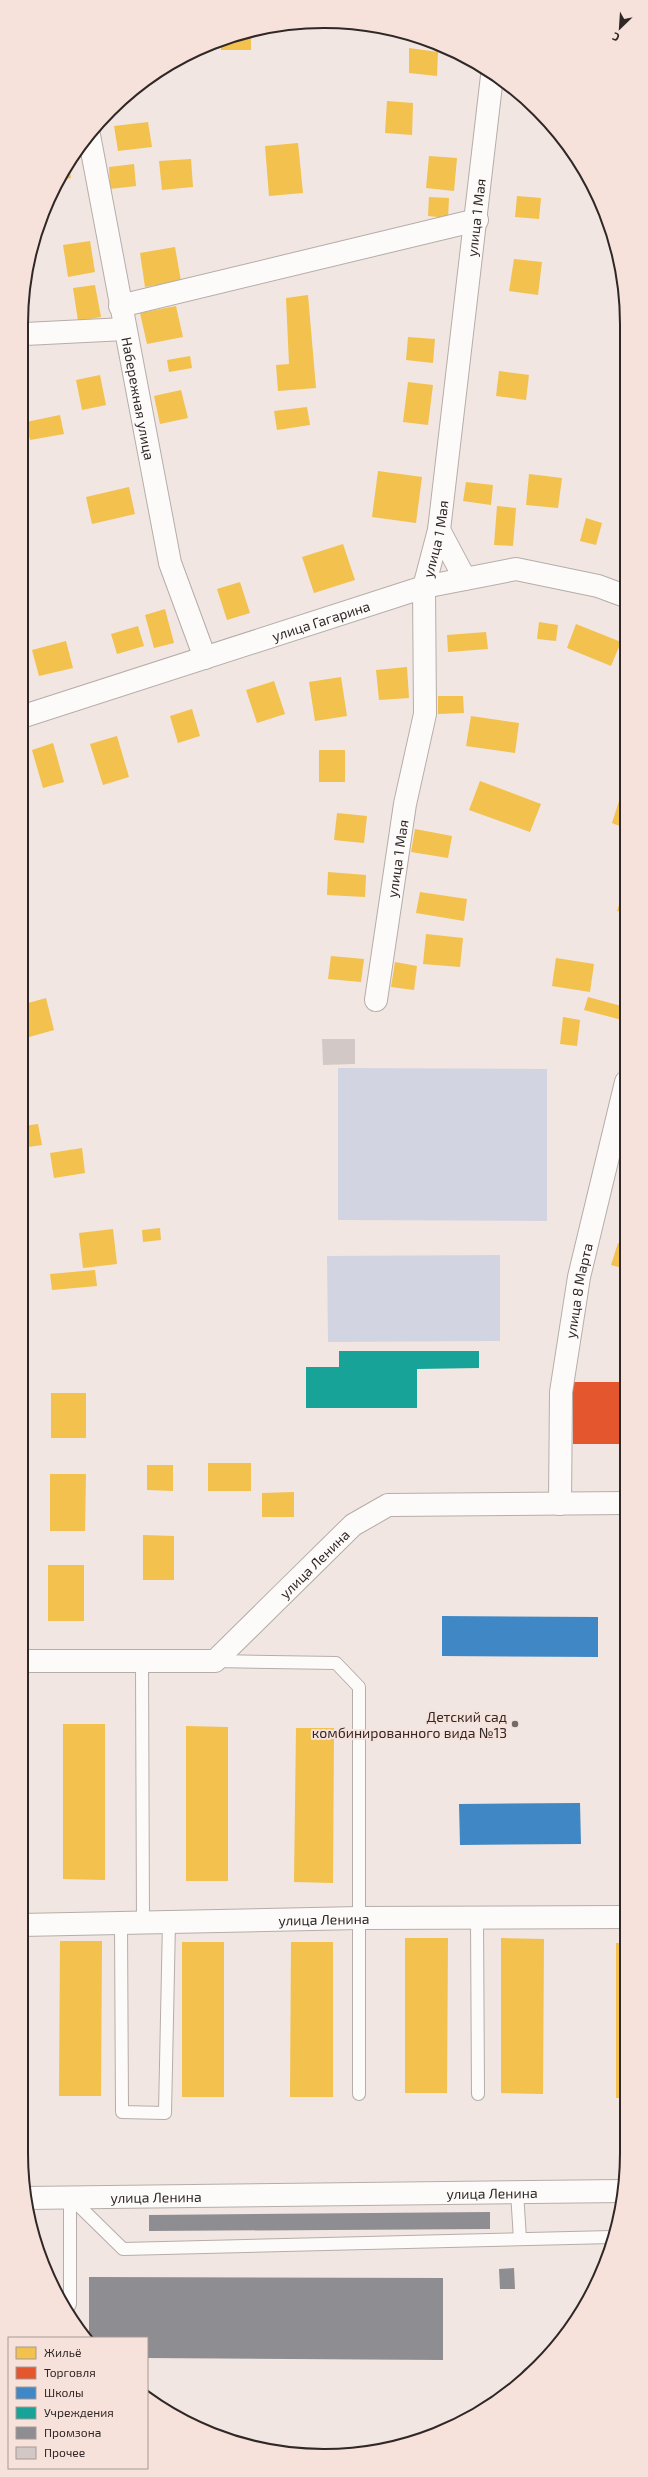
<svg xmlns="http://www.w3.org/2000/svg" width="648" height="2477" viewBox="0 0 648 2477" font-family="'Exo 2',sans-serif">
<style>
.green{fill:#d3d4e2}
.homes{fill:#f2c14e}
.shops{fill:#e4572e}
.schools{fill:#3f88c5}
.public{fill:#17a398}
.industry{fill:#8d8d92}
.building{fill:#d2c9c6}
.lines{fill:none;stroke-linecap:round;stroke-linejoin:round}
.service-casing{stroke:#b5ada9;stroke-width:14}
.minor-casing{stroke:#b5ada9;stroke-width:24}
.tertiary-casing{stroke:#b5ada9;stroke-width:24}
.service{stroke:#fdfbfa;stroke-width:12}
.minor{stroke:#fdfbfa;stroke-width:22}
.tertiary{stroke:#fdfbfa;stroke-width:22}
.poi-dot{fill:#746a67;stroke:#f7e2db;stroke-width:1.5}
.labels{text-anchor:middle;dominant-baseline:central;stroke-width:4;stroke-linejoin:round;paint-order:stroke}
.street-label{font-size:14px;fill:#302826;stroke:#f7e2db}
.poi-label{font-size:14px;fill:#302826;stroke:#f7e2db;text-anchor:end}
.rim{fill:none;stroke:#302826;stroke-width:2}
</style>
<rect width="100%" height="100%" fill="#f1e6e1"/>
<g class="green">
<polygon points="338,1068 547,1069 547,1221 338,1220"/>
<polygon points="500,1255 500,1341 328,1342 327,1256"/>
</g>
<g class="homes">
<polygon points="251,31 251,50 221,50 221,40"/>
<polygon points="409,48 438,52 437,76 409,73"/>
<polygon points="387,101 413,103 412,135 385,133"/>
<polygon points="148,122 152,147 118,151 114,126"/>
<polygon points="298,143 303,193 269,196 265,146"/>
<polygon points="429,156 457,158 454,191 426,188"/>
<polygon points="191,159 193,187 162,190 159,161"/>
<polygon points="69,162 71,178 59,180"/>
<polygon points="134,164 136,186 110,189 109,167"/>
<polygon points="517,196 541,198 539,219 515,217"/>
<polygon points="429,197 449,198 448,218 428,216"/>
<polygon points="90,241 95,272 68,277 63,245"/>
<polygon points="175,247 181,281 145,287 140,253"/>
<polygon points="514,259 542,262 538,295 509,291"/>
<polygon points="95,285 101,317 78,321 73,288"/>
<polygon points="308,295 316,388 278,391 276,365 289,364 286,298"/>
<polygon points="176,306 183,337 147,344 140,313"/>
<polygon points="408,337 435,339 433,363 406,360"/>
<polygon points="190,356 192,368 169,372 167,360"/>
<polygon points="499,371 529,375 526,400 496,396"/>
<polygon points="100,375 106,405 82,410 76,380"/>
<polygon points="408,382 433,385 428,425 403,422"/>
<polygon points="181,390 188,418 160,424 154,396"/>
<polygon points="307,407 310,425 277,430 274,411"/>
<polygon points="60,415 64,434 30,440 26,422"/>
<polygon points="378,471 422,477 416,523 372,517"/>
<polygon points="529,474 562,478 558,508 526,505"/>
<polygon points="466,482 493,485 491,505 463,501"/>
<polygon points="129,487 135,514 92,524 86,497"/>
<polygon points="497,506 516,508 513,546 494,545"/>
<polygon points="586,518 602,523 596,545 580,541"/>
<polygon points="343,544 355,580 314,593 302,557"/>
<polygon points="240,582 250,613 227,620 217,589"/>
<polygon points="165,609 174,643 154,648 145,615"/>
<polygon points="539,622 558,625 556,641 537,639"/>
<polygon points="576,624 621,642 611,666 567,648"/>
<polygon points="138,626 144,646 117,654 111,634"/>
<polygon points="486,632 488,649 448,652 447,635"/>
<polygon points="66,641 73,668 39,676 32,650"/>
<polygon points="407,667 409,698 379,700 376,670"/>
<polygon points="341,677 347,716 315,721 309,682"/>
<polygon points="274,681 285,714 257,723 246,690"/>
<polygon points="438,696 463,696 464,713 438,714"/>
<polygon points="192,709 200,736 178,743 170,716"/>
<polygon points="471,716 519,723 515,753 466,746"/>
<polygon points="117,736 129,777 103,785 90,744"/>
<polygon points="53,743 64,782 43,788 32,750"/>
<rect x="319" y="750" width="26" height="32"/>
<polygon points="480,781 541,804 530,832 469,810"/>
<polygon points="620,798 625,799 625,828 612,823"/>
<polygon points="337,813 367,816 364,843 334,840"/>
<polygon points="415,829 452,836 448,858 411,852"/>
<polygon points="328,872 366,875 365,897 327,895"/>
<polygon points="624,890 625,891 625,913 617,911"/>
<polygon points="420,892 467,899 464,921 416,913"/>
<polygon points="21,916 25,928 21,929"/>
<polygon points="426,934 463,938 460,967 423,964"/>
<polygon points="331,956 364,959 361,982 328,979"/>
<polygon points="556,958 594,964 590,992 552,986"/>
<polygon points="395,962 417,966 414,990 391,987"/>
<polygon points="588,997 625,1007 622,1020 584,1010"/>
<polygon points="46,998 54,1030 22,1039 21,1005"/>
<polygon points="563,1017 580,1020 577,1046 560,1044"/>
<polygon points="38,1124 42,1145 28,1147 24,1126"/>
<polygon points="82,1148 85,1173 54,1178 50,1153"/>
<polygon points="160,1228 161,1240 143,1242 142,1230"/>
<polygon points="113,1229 117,1264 83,1268 79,1233"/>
<polygon points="618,1243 626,1245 626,1269 611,1265"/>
<polygon points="95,1270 97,1286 52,1290 50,1274"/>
<rect x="51" y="1393" width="35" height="45"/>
<rect x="208" y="1463" width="43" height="28"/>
<polygon points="147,1465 173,1465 173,1491 147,1490"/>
<polygon points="50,1474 86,1474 85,1531 50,1531"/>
<polygon points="294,1492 294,1517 262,1517 262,1493"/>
<polygon points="143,1535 174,1536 174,1580 143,1580"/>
<rect x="48" y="1565" width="36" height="56"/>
<polygon points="63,1724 105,1724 105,1880 63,1879"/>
<polygon points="186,1726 228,1727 228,1881 186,1881"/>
<polygon points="296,1728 334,1728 333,1883 294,1882"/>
<polygon points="405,1938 448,1938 447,2093 405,2093"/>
<polygon points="501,1938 544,1939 543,2094 501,2093"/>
<polygon points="60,1941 102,1941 101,2096 59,2096"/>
<rect x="182" y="1942" width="42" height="155"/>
<polygon points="291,1942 333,1942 333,2097 290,2097"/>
<rect x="616" y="1943" width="11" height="155"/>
</g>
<rect class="shops" x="573" y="1382" width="53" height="62"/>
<g class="schools">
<polygon points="442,1616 598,1617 598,1657 442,1656"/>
<polygon points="580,1803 581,1844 460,1845 459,1804"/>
</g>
<polygon class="public" points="339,1351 479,1351 479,1368 417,1369 417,1408 306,1408 306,1367 339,1367"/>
<g class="industry">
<polygon points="490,2212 490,2229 149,2231 149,2215"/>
<polygon points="514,2268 515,2289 500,2289 499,2269"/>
<polygon points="89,2277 443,2278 443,2360 147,2358 147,2338 89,2338"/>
</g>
<polygon class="building" points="322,1039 355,1039 355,1064 323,1065"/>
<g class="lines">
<defs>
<g id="service">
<polyline points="215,1661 336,1663 359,1687 359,2094"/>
<polyline points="142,1662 143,1923"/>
<polyline points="477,1918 478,2094"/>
<polyline points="121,1923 122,2112 165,2113 169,1922"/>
<polyline points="517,2192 520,2239"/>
<polyline points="68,2308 70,2304 70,2197 123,2249 612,2237"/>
<polyline points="528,2375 529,2374"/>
</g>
<g id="minor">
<path id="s1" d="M 89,135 L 170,563 L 205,658"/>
<polyline points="120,306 477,220"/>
<polyline points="21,332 25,334 125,329"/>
<polyline points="439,530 465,579"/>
<path id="s2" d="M 376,1000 L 405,804 L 425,714 L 424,587 L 439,530 L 492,76"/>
<path id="s3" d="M 560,1504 L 561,1392 L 579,1277 L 626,1082"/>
<path id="s4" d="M 21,1661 L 215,1661 L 353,1525 L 388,1505 L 626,1503"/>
<path id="s5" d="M 21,1925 L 359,1918 L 627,1917"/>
</g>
<g id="tertiary">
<path id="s6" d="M 21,717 L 424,587 L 516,569 L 598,586 L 625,596"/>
<path id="s7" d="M 25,2198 L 623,2191"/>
</g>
</defs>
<use href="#service" class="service-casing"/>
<use href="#minor" class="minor-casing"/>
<use href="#tertiary" class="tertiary-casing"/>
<use href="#service" class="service"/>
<use href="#minor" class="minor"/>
<use href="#tertiary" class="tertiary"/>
</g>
<circle class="poi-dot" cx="515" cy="1724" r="4"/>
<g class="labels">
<g class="street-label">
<text stroke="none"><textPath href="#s2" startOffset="791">улица 1 Мая</textPath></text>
<text stroke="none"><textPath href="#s1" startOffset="268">Набережная улица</textPath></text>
<text stroke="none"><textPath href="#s2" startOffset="467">улица 1 Мая</textPath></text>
<text stroke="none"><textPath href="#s6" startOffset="315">улица Гагарина</textPath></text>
<text stroke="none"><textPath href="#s2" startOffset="143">улица 1 Мая</textPath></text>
<text stroke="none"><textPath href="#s3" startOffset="215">улица 8 Марта</textPath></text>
<text stroke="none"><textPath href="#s4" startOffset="333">улица Ленина</textPath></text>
<text stroke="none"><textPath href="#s5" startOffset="303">улица Ленина</textPath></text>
<text stroke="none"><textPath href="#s7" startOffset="467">улица Ленина</textPath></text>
<text stroke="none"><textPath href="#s7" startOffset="131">улица Ленина</textPath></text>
</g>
<g class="poi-label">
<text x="507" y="1716">Детский сад<tspan x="507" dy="16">комбинированного вида №13</tspan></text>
</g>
</g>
<path d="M0 0H648V2477H0ZM324 28H324A296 296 0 0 1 620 324V2153A296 296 0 0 1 324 2449H324A296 296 0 0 1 28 2153V324A296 296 0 0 1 324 28Z" fill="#f7e2db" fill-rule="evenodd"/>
<path class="rim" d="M324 28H324A296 296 0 0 1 620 324V2153A296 296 0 0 1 324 2449H324A296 296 0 0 1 28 2153V324A296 296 0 0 1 324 28Z"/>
<rect x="8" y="2337" width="140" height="132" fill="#f7e2db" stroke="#a79893"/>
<rect x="16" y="2347" width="20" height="12" fill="#f2c14e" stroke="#a79893"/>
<text x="44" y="2357" font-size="12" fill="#302826">Жильё</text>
<rect x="16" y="2367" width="20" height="12" fill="#e4572e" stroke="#a79893"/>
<text x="44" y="2377" font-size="12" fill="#302826">Торговля</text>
<rect x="16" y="2387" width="20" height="12" fill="#3f88c5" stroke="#a79893"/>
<text x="44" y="2397" font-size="12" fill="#302826">Школы</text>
<rect x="16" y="2407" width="20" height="12" fill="#17a398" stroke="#a79893"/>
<text x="44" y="2417" font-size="12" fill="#302826">Учреждения</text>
<rect x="16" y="2427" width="20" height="12" fill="#8d8d92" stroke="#a79893"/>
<text x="44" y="2437" font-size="12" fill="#302826">Промзона</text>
<rect x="16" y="2447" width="20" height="12" fill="#d2c9c6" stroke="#a79893"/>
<text x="44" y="2457" font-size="12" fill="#302826">Прочее</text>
<g transform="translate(620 28) rotate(205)" stroke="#f7e2db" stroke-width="3" paint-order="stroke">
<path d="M0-3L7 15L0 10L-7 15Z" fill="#302826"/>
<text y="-6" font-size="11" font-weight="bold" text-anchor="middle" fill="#302826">С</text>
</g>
</svg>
